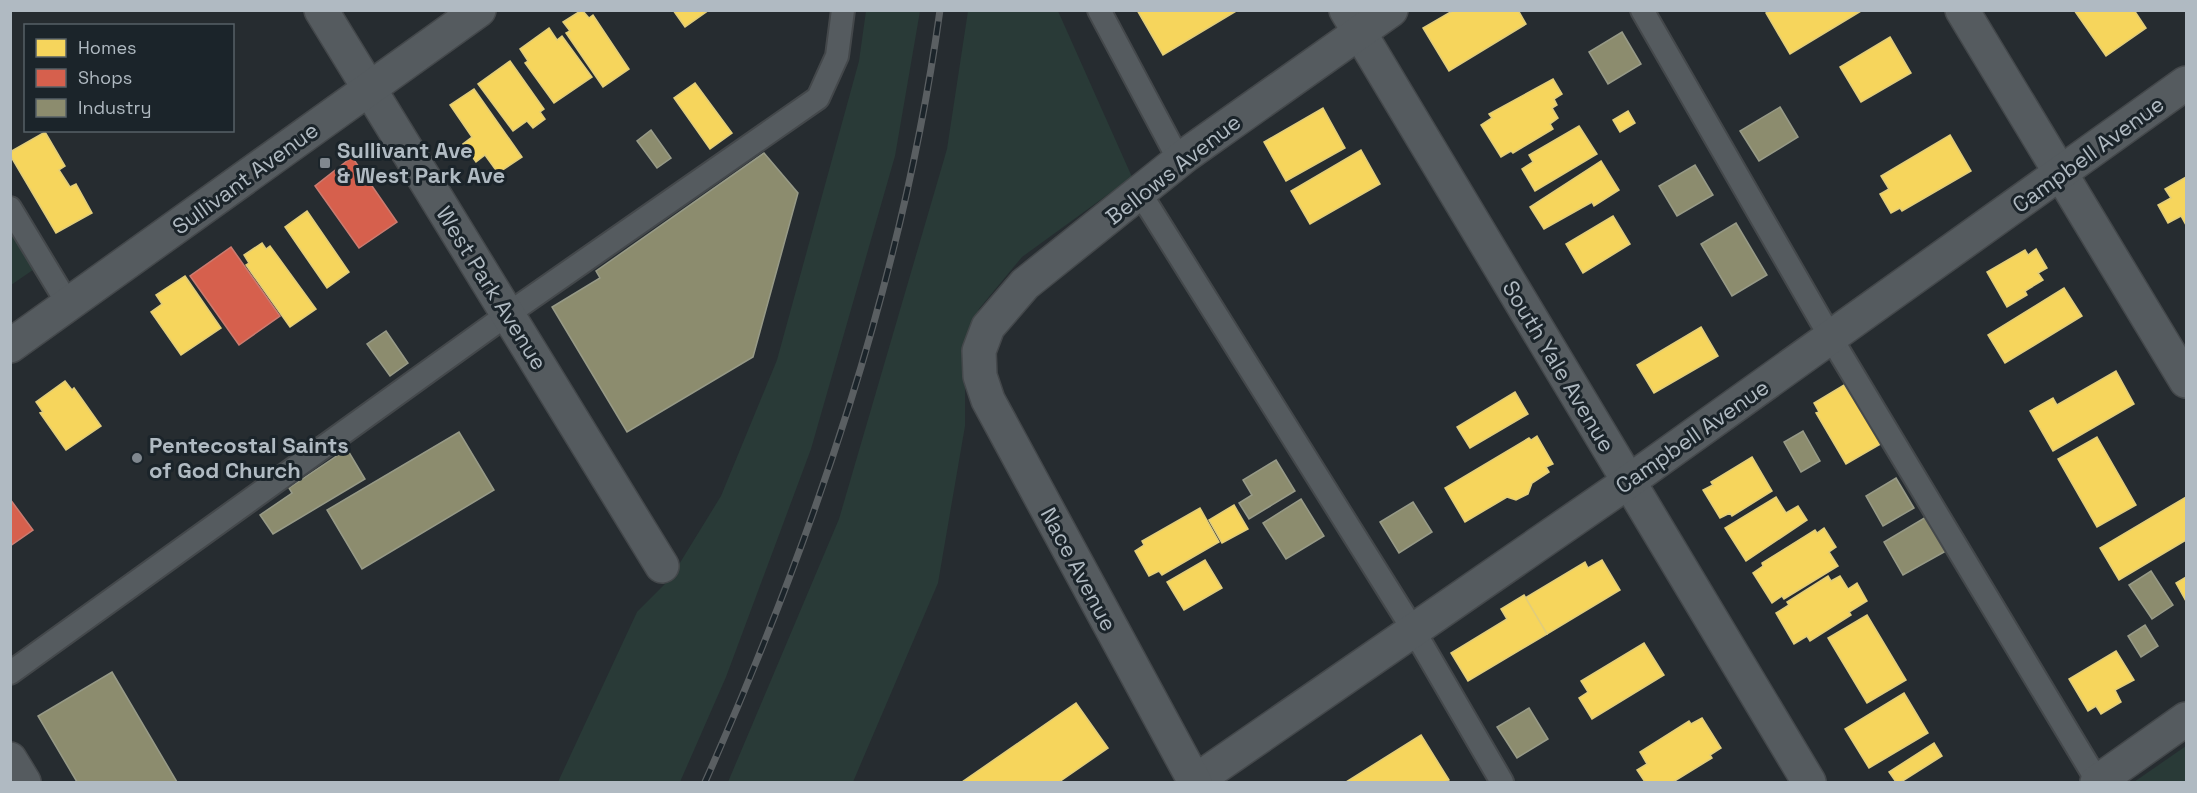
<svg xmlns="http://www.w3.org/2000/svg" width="2197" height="793" viewBox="0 0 2197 793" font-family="'Space Grotesk',sans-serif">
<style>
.green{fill:#293a37}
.homes{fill:#f6d55c;stroke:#e1cd7b;stroke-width:1.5}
.shops{fill:#d6604d;stroke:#cb7b70;stroke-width:1.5}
.industry{fill:#8c8c6e;stroke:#979a87;stroke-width:1.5}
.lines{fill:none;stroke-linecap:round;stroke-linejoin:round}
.service-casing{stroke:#44484b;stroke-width:26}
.minor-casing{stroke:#44484b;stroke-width:36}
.tertiary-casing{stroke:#44484b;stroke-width:36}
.service{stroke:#555b5f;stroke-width:22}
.minor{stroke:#555b5f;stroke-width:33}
.tertiary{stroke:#555b5f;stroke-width:33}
.rail-casing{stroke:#5a5f62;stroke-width:7}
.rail{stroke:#1b242a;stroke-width:4.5;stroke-dasharray:14;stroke-linecap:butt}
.poi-dot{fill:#80888f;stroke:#1b242a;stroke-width:2}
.labels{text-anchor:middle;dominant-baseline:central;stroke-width:6;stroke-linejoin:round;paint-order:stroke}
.poi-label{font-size:22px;font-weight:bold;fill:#b0bac2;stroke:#1b242a;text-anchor:start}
.street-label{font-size:22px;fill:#b0bac2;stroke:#1b242a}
</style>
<rect width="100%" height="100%" fill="#262c30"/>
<g class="green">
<polygon points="866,11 920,11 895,156 811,449 726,677 680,782 558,782 637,612 670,579 721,496 777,360 859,61"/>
<polygon points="968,11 1058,11 1132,177 1022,257 979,309 965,356 965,426 938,583 853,782 728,782 839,519 947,149"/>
<polygon points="10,208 43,263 11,285 10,285"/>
<polygon points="2186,746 2186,782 2134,782"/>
</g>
<g class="homes">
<polygon points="582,10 589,18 593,15 629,69 603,87 566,33 570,31 563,22"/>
<polygon points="673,10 709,10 685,27"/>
<polygon points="1137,10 1238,10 1163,55"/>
<polygon points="1454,10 1518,10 1526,24 1449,71 1423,28"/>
<polygon points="1771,10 1861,10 1861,11 1790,54 1766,13"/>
<polygon points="2074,10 2134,10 2146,28 2106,56"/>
<polygon points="549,28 557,40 562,36 592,77 554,103 525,63 528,61 520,49"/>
<polygon points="1890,37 1911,73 1861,102 1840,67"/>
<polygon points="510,61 544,109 540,112 545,119 533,128 527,121 513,131 478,84"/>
<polygon points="1553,79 1562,94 1554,99 1557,105 1552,108 1558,118 1550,124 1553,129 1513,153 1511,151 1501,157 1481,125 1492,118 1489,114"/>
<polygon points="695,83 732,133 710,149 674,98"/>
<polygon points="474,89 522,157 498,173 485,155 476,162 463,144 472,137 450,105"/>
<polygon points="1323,108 1345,148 1286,181 1264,142"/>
<polygon points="1628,111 1635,123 1620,132 1613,120"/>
<polygon points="1579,126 1597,154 1535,191 1522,169 1533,162 1529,155"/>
<polygon points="45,132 65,166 59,170 70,187 76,184 92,213 56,233 10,155 10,152"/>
<polygon points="1950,135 1971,171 1902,211 1900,208 1891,213 1880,194 1889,189 1881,176"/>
<polygon points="1361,150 1380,184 1310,224 1291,191"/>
<polygon points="1601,161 1619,190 1594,206 1592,202 1544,229 1530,207"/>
<polygon points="2186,177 2186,225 2181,216 2168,223 2158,205 2171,198 2165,189"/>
<polygon points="307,211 349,272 327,288 285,227"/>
<polygon points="1613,216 1630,244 1583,273 1566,244"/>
<polygon points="262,243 266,249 270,246 316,309 290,327 246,265 249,263 244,255"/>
<polygon points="2036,249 2047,268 2038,273 2043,280 2025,291 2027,295 2007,307 1987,272 2025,250 2028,255"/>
<polygon points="185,276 221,328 181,355 151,312 162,304 156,295"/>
<polygon points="2064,288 2082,316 2005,363 1988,335"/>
<polygon points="1701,327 1718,356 1654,393 1637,365"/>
<polygon points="2116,371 2134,404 2053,451 2030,411 2053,398 2057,405"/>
<polygon points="65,381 72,390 74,388 101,426 66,450 40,413 43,412 36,402"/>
<polygon points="1844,385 1850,395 1854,392 1884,442 1846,464 1816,413 1819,412 1814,403"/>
<polygon points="1515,392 1528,414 1470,448 1457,427"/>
<polygon points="1537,436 1553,464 1546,467 1549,472 1532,483 1528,494 1516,500 1507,497 1465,522 1445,488 1529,438 1531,440"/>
<polygon points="2097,437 2136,505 2097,527 2058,459"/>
<polygon points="1752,457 1772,491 1732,516 1730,513 1720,518 1703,490 1713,485 1711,482"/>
<polygon points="1776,497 1786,513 1798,506 1807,520 1746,561 1725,528"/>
<polygon points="2186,497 2186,540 2119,580 2100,548"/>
<polygon points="1234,505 1248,529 1222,543 1209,520"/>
<polygon points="1200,508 1219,542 1162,575 1159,571 1149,576 1135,551 1144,545 1142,541"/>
<polygon points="1824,528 1836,547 1829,552 1838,566 1784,599 1782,596 1772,603 1753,573 1763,566 1762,563 1815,530 1817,533"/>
<polygon points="1205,560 1222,588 1184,610 1167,582"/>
<polygon points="1602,560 1620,590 1547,634 1525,598 1585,562 1588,568"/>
<polygon points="1828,576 1831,581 1840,576 1848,589 1857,583 1867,601 1849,612 1851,615 1810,641 1807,636 1794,644 1776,613 1789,605 1787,602"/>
<polygon points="2186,577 2186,601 2176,583"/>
<polygon points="1524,595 1547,634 1468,681 1451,653 1507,619 1501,609"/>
<polygon points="1867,615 1906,680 1867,703 1828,638"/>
<polygon points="1644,643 1664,675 1592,719 1579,698 1588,692 1581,681"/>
<polygon points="2116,651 2134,680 2115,690 2121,702 2101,714 2096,706 2088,711 2069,679"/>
<polygon points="1904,693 1928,733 1869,768 1845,729"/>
<polygon points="1076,703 1108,748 1059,782 962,782"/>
<polygon points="1702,718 1721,748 1710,755 1712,758 1673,782 1645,782 1637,770 1647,764 1640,752 1689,721 1691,724"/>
<polygon points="1421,735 1449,780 1445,782 1346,782"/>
<polygon points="1934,743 1942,756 1901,782 1896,782 1889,772"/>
</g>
<g class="shops">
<polygon points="352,157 397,222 359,248 315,186"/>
<polygon points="231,247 280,316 239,345 190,276"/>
<polygon points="10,499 33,530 10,546"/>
</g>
<g class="industry">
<polygon points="1622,32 1641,64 1608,84 1589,52"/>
<polygon points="1780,107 1798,137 1759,161 1740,131"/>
<polygon points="651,130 671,158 657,168 637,141"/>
<polygon points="764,153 798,193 753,357 627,432 552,307 600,278 596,271"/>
<polygon points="1695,165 1713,195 1677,216 1659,186"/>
<polygon points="1736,223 1767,275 1732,296 1701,244"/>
<polygon points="386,331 408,363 390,376 367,344"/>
<polygon points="1803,431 1820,461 1801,472 1784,442"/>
<polygon points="459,432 494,490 362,569 327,510"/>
<polygon points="347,449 365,479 273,534 260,515 292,493 289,488"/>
<polygon points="1276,460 1295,491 1249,519 1239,503 1252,495 1243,480"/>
<polygon points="1896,478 1914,508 1883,526 1866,496"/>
<polygon points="1301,499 1324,536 1286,559 1263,523"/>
<polygon points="1413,502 1432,532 1399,553 1380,522"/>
<polygon points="1926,517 1946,551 1903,575 1884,542"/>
<polygon points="2151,571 2173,605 2152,619 2129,585"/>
<polygon points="2145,625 2158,646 2141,657 2128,636"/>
<polygon points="112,672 177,782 77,782 38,716"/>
<polygon points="1529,708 1548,739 1517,758 1497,727"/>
</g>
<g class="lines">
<defs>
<g id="service">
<polyline points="1099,10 1179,160"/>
<polyline points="1642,10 1831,338 2098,782"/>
<polyline points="1140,193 1414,631 1502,782"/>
<polyline points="10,208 68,304"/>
<polyline points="10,673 508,314 818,98 837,56 843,10"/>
</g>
<g id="minor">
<polyline points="321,10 662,566"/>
<polyline points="1346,10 1809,782"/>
<polyline points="1962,10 2186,381"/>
<polyline points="10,759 24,782"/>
<polyline points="1194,782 1628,482 2186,83"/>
<polyline points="1195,782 988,400 980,376 979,351 988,327 1025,284 1186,155 1391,10"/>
<polyline points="2097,782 2186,719"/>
</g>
<polyline id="tertiary" points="10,346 479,10"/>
</defs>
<use href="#service" class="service-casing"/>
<use href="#minor" class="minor-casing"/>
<use href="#tertiary" class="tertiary-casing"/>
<use href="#service" class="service"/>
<use href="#minor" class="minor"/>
<use href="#tertiary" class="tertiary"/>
<defs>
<path id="rail" d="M 705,782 C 814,537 903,278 940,10"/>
</defs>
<use href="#rail" class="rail-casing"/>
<use href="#rail" class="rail"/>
</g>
<g class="poi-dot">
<rect x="319" y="157" width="12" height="12" rx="3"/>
<circle cx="137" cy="458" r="6"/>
</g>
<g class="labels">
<g class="poi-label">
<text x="337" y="150">Sullivant Ave<tspan x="337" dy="25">&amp; West Park Ave</tspan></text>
<text x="149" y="445">Pentecostal Saints<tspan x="149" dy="25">of God Church</tspan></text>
</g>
<g class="street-label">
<text transform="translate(2088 154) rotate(-36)">Campbell Avenue</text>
<text transform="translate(1173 169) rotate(-38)">Bellows Avenue</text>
<text transform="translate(245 178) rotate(-36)">Sullivant Avenue</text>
<text transform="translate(492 288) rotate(58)">West Park Avenue</text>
<text transform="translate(1559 366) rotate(59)">South Yale Avenue</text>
<text transform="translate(1692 436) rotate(-35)">Campbell Avenue</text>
<text transform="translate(1079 569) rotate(62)">Nace Avenue</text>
</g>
</g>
<rect width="2197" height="793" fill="none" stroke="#b0bac2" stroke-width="24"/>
<rect x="24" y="24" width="210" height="108" fill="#1b242a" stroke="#576067" stroke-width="1.5"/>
<rect x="36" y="39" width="30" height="18" fill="#f6d55c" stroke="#576067" stroke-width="1.5"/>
<text x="78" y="54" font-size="18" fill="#b0bac2">Homes</text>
<rect x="36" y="69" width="30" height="18" fill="#d6604d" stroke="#576067" stroke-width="1.5"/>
<text x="78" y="84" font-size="18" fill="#b0bac2">Shops</text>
<rect x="36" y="99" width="30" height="18" fill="#8c8c6e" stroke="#576067" stroke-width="1.5"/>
<text x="78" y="114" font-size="18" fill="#b0bac2">Industry</text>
</svg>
